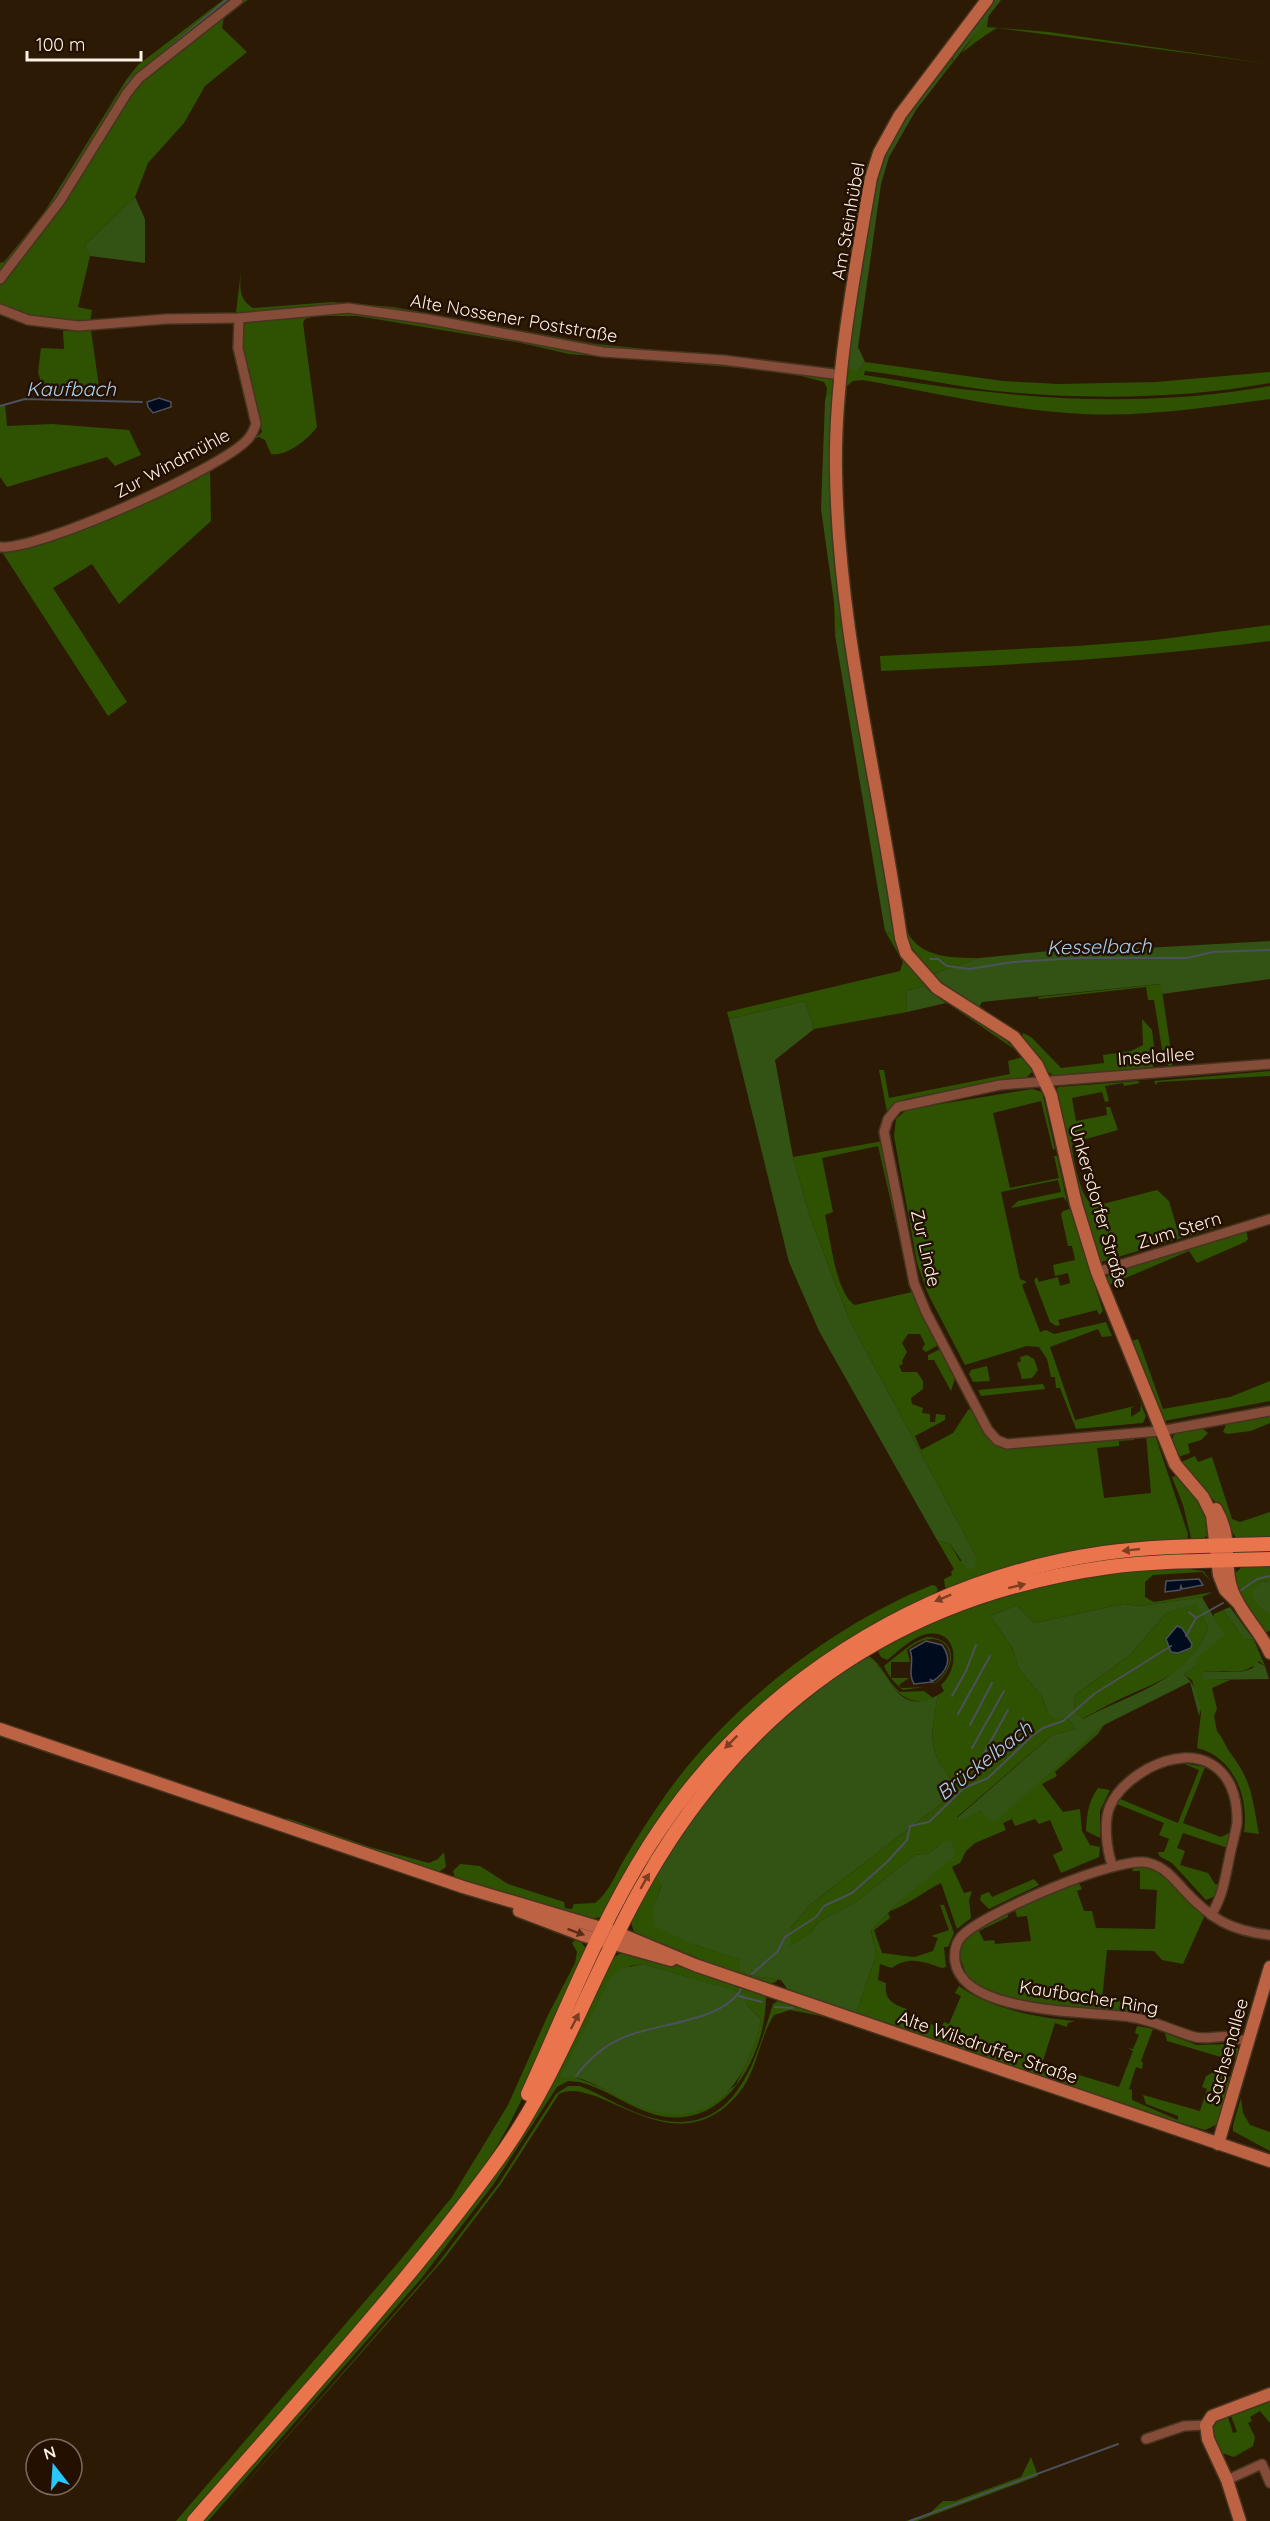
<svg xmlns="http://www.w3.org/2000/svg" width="1270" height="2521" viewBox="0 0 1270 2521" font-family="Quicksand,sans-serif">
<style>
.green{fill:#2e5202;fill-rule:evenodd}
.forest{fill:#325313;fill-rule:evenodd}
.water{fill:#000c1e;stroke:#4c515b;stroke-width:1.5}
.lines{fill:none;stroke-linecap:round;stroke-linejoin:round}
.stream{stroke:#4c515b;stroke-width:2}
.street-casing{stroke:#463420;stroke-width:12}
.secondary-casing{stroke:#463420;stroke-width:15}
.primary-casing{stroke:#463420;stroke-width:16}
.street{stroke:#844c39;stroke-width:9}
.secondary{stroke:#bd6344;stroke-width:12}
.primary{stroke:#ea754c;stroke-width:14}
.oneway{fill:#7d3d22}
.oneway2{fill:#592d18}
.labels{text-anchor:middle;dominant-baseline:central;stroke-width:5;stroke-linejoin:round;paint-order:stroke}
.street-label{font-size:18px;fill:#fef2e8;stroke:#231000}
.water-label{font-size:20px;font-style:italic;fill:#a8cfef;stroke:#231000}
</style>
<rect width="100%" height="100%" fill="#2d1a05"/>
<g class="green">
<path d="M 223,0 L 248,0 L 224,16 L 222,28 L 247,52 L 205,86 L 184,123 L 148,163 L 135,197 L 85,245 L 90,256 L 78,307 L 92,310 L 90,322 C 60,322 26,320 0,304 L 0,263 L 4,262 L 43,214 L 126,80 L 138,65 Z"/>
<path d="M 982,0 L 951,58 L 954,61 L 943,75 L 940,72 L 882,154 L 857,287 L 857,372 L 865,362 L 1003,381 L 1058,384 L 1156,382 L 1270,372 L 1270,383 C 1180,399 1087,400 996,391 C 952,386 909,376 865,371 L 864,375 C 1003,397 1129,411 1270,386 L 1270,399 C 1208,407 1146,417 1084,414 C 1010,411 936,393 863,380 L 853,381 L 847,386 C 845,411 841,437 841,463 C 842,622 880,778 908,933 C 921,958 954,958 979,958 L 931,975 L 908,942 L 844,629 L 839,628 L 835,635 L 831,487 L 831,393 L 826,396 L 827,388 L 824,382 L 801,376 L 741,368 L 569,354 L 521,343 L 357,316 L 315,316 L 305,319 L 303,323 L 317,427 C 308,439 287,457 271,454 L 265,440 L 259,437 L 254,439 L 262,432 L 240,340 L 242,313 L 236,313 L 241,271 C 240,287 238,299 253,308 L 332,302 L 393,307 L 596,344 L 833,368 L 838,363 L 863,187 L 874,149 L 901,103 Z"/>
<path d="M 989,13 L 987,27 L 1049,32 L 1270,64 L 997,28 C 994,29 964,50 961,54 Z"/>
<polygon points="91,330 100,394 44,393 38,372 41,348 64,349 63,331"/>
<polygon points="5,404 7,426 52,424 129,430 141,455 115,466 107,457 7,487 0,477 0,405"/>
<polygon points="210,470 211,521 119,604 92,564 53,588 127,702 108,716 2,552 112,519"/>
<path d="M 1270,625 L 1270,641 C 1139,658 1013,665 881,671 L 880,656 L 1077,646 L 1155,640 Z"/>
<path d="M 885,931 L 893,934 L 897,931 L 927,981 L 923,983 C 950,1007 994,1024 1014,1049 L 923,986 L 906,991 L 907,1012 L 814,1029 L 805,1001 L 729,1019 L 727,1012 L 900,971 L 903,962 Z"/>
<polygon points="1161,984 1172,1058 1175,1058 1171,1067 1164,1062 1154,1000 1148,1000 1146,987 1039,999 1038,997"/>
<polygon points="1142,1019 1152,1030 1156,1063 1152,1067 1054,1076 1047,1071 1023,1038 1023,1033 1031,1037 1061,1068 1104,1063 1103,1055 1131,1051 1143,1045"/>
<polygon points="1023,1057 1033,1071 1026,1078 1003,1080 906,1099 894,1104 887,1112 879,1070 884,1070 889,1098 1010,1074 1008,1061"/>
<polygon points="1270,1071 1270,1076 1158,1082 1156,1085 1154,1081"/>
<path d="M 1138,1081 L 1140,1083 L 1124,1086 L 1123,1083 L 1105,1086 L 1109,1101 L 1105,1102 L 1102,1092 L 1072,1098 L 1076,1121 L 1107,1115 L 1106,1107 L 1110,1107 L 1118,1130 L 1075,1142 L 1072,1145 C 1073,1159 1081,1202 1095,1206 L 1157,1190 L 1169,1201 L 1179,1235 L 1222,1226 L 1101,1262 L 1078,1190 L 1056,1092 L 1058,1087 Z"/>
<polygon points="1032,1089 1042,1092 1055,1149 1053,1150 1041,1101 993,1113 1010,1188 1059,1178 1054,1156 1057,1156 1067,1202 1063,1197 1011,1208 1018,1201 1061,1192 1058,1180 1001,1192 1020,1279 1027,1282 1022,1285 1040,1332 1046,1330 1054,1334 1106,1322 1112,1336 1102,1337 1098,1329 1050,1347 1075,1420 1135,1406 1131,1408 1131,1417 1140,1411 1141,1405 1124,1364 1146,1416 1143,1423 1076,1429 1060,1388 1056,1388 1055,1377 1051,1377 1047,1359 1039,1347 1027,1346 965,1365 928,1294 917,1263 894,1136 896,1119 905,1111 916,1108"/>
<path d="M 882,1123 L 905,1263 L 878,1146 L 822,1158 L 833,1212 L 825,1215 C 830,1236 836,1295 855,1305 L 912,1292 L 909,1279 L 940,1344 L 926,1352 L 922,1349 L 925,1344 L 920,1334 L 908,1334 L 902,1343 L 907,1352 L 902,1361 L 903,1364 L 899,1366 L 902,1372 L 917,1372 L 923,1381 L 923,1389 L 911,1398 L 912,1404 L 923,1408 L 922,1413 L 930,1414 L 930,1422 L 935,1422 L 936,1414 L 945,1415 L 945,1420 L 915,1436 L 921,1450 L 953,1433 L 968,1410 L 974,1407 L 995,1441 L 1134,1436 L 1134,1440 L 1119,1441 L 1119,1446 L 1097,1448 L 1104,1498 L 1151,1493 L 1146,1435 L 1155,1435 L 1188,1534 L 1187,1542 L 950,1590 L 945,1587 L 944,1579 L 952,1575 L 951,1572 L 954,1569 L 937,1540 L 950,1544 L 960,1561 L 976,1556 L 849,1319 L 810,1217 L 793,1157 L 883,1141 Z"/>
<polygon points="1070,1209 1103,1311 1099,1315 1097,1310 1058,1320 1060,1325 1056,1326 1050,1322 1034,1280 1037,1277 1039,1282 1058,1277 1060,1286 1070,1283 1068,1273 1055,1276 1053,1265 1075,1260 1072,1246 1068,1246 1061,1214 1063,1211"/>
<polygon points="1246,1230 1248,1239 1245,1242 1197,1263 1189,1251 1109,1285 1131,1341 1138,1339 1163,1409 1230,1397 1270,1381 1270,1401 1164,1421 1106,1282 1109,1273"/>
<polygon points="942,1348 956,1375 951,1391 934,1360 928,1360 928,1355"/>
<polygon points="1027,1355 1034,1359 1038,1370 1032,1378 1022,1379 1017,1363 1021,1361 1020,1357"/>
<polygon points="987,1366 990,1381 973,1382 969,1374 971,1370"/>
<polygon points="1043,1384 1045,1389 981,1396 978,1390"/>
<polygon points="1270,1414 1270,1423 1251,1431 1227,1434 1223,1432 1227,1422"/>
<polygon points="1201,1427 1208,1433 1201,1440 1188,1444 1190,1453 1178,1457 1173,1444 1173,1436 1178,1431"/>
<polygon points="1195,1456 1198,1462 1212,1457 1232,1519 1240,1522 1270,1512 1270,1540 1236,1538 1216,1503 1181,1462"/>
<polygon points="1179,1475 1205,1507 1210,1533 1204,1538 1192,1542 1183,1505 1172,1477"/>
<polygon points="1270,1563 1270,1581 1259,1582 1259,1607 1270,1615 1270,1631 1266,1632 1238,1594 1233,1575 1243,1566"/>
<path d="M 1188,1566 L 1188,1569 L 1203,1571 L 1212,1582 L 1202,1572 L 1153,1575 L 1145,1582 L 1145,1597 L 1154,1602 L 1213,1592 L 1202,1597 L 1140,1606 L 1123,1604 L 1034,1623 L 1017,1605 L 990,1616 L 1012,1647 L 1019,1669 L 1043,1698 L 1047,1711 L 1066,1717 L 1076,1729 L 1052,1735 L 957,1817 L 960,1820 L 981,1811 L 997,1819 L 1104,1725 L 1098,1734 L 1055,1772 L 1057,1776 L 1042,1784 L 1063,1812 L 1080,1809 L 1082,1831 L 1090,1845 L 1100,1847 L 1099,1857 L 1061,1873 L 1053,1855 L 1063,1850 L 1050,1820 L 1039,1824 L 1035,1819 L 1015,1826 L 1012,1819 L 1003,1823 L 1006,1830 L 975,1843 L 966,1851 L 960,1863 L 952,1867 L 964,1893 L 972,1891 L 969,1900 L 971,1918 L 957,1929 L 941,1883 C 923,1892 908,1905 888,1912 L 890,1918 L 874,1930 L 882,1953 L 914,1957 L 933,1951 L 938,1938 L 931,1936 L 949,1930 L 940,1905 L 944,1905 L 954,1933 L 948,1947 L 944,1947 L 946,1967 L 942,1968 C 925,1962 908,1955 892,1968 L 880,1964 L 878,1980 L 886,1983 C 884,2000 893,2004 907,2009 L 906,2015 L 941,2028 L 944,2022 L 949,2024 L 961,1996 L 955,1993 L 959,1986 C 990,2009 1039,2018 1075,2021 L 1068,2023 L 1067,2027 L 1055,2023 L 1042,2064 L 1119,2087 L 1133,2051 L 1128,2048 L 1133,2049 L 1139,2035 L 1135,2033 L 1137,2026 L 1153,2029 L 1141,2061 L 1143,2063 L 1142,2069 L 1136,2067 L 1129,2089 L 1132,2090 L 1132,2100 L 1178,2120 L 1178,2116 L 1146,2104 L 1143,2095 L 1200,2111 L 1207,2089 L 1202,2087 L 1206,2076 L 1216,2071 L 1232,2078 L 1218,2124 L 1205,2130 L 1118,2104 L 856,2014 L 876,1955 L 871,1930 L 900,1901 L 942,1843 L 929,1853 L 915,1855 L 856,1902 L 818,1922 L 812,1932 L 789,1947 L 790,1928 L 811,1904 L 959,1790 C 928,1751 929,1743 938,1695 L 944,1691 L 941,1685 C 960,1669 959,1629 927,1634 C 912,1637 899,1651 887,1660 L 881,1657 L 877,1650 C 973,1592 1078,1574 1188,1566 Z"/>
<path d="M 932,1585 L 936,1586 L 938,1590 L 932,1598 L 745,1722 L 602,1917 L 588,1919 L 455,1878 L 453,1871 L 460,1864 L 480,1866 L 508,1884 L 564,1902 L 565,1908 L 572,1909 L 574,1904 L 595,1903 C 609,1893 616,1873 625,1858 C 638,1836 652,1814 667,1793 C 730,1705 831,1626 932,1585 Z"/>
<path d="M 1198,1603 L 1208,1627 C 1193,1672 1159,1681 1120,1699 C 1107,1705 1095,1712 1082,1719 L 1074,1711 L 1075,1695 L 1130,1655 L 1166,1613 Z"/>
<path d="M 1223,1610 L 1244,1639 L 1254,1640 L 1265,1666 L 1259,1661 C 1242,1679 1225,1668 1204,1672 L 1202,1680 L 1230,1680 L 1212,1688 L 1217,1709 L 1214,1716 L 1217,1731 C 1223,1738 1225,1746 1231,1754 C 1253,1783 1252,1799 1259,1834 L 1244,1832 C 1249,1797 1234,1757 1197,1748 L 1201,1713 L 1192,1680 L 1184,1675 L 1196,1666 L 1195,1660 L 1223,1635 L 1213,1618 L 1214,1614 Z"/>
<path d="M 927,1637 C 961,1638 956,1673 931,1686 C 969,1661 944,1619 907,1650 L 910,1662 L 891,1662 L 891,1678 L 909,1678 L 899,1685 L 901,1688 L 924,1687 L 903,1690 C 895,1684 888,1675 884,1666 C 897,1656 911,1642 927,1637 Z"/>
<path d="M 869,1656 C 882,1664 887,1682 900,1692 L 924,1691 L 933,1698 C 906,1710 889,1685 878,1665 L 662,1885 L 653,1907 L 692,1944 L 741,1959 L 748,1975 L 777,1979 L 777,1981 L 767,1986 L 635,1933 C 623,1915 646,1888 654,1872 Z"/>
<polygon points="1182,1763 1205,1767 1183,1823 1221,1837 1231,1832 1228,1846 1225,1847 1183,1833 1177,1848 1185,1851 1180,1865 1208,1873 1215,1884 1220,1885 1215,1896 1206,1900 1172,1863 1159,1856 1158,1852 1164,1852 1169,1839 1159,1835 1164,1823 1117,1804 1120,1799 1178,1823 1199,1770"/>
<path d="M 1098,1788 L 1110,1790 L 1100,1811 L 1100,1838 L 1086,1831 C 1087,1814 1088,1802 1098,1788 Z"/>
<polygon points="287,1818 370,1847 429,1863 438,1859 444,1852 446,1867 437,1873 289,1823"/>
<path d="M 1135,1864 L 1158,1869 L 1205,1915 L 1183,1964 L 1162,1960 L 1154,1951 L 1107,1950 L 1102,2000 L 1143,2003 L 1148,2008 L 1146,2015 C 1088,2003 1016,2015 967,1977 L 959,1954 L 966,1937 L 1008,1913 L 1008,1917 L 979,1931 L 984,1941 L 994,1940 L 995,1944 L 1031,1941 L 1027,1916 L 1017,1917 L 1015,1910 L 1078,1881 L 1082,1889 L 1077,1891 L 1084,1911 L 1092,1911 L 1096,1928 L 1155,1929 L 1157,1890 L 1140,1889 L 1140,1871 L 1132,1871 Z"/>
<polygon points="1034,1879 1039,1885 989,1909 980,1900 981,1895 989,1892 992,1897"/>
<path d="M 578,1937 L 586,1949 C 562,2006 540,2065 511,2121 C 489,2164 458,2204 429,2242 L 187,2521 L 176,2521 L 397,2264 L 452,2197 L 508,2105 L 548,2015 L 575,1963 L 577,1952 L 572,1943 Z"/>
<path d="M 630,1953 C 653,1959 754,1983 766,1997 C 766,2053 728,2129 661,2116 C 632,2110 608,2089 579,2082 L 568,2081 L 557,2087 L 493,2185 L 420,2280 L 208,2521 L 200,2521 L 474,2198 L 611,1959 L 619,1954 ZM 643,1964 L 746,1994 L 746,2004 L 761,2019 L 750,2055 L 736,2085 L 698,2111 L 666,2113 L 577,2078 L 630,1966 Z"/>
<path d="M 781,1999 L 823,2013 L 826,2017 L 790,2010 L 774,2015 C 758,2040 758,2071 738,2094 C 674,2170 598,2073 559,2094 L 501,2184 L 444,2259 L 213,2521 L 435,2267 L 499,2183 L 556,2094 L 568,2086 L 580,2086 C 605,2096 629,2113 656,2119 C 736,2138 755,2061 773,2004 Z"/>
<polygon points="1165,2033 1197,2045 1229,2044 1238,2048 1240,2056 1224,2058 1167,2041"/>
<polygon points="1241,2098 1243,2113 1250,2125 1270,2132 1270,2151 1233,2131 1233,2125"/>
<path d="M 1270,2398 L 1270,2423 L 1260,2411 L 1250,2417 L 1252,2421 L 1248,2423 L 1255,2437 L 1253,2446 L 1234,2457 L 1218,2452 C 1212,2434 1208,2425 1227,2414 L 1233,2433 L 1237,2432 L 1230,2413 Z"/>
<polygon points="1031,2457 1038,2476 917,2521 906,2521 930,2513 943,2501 955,2501 1021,2477"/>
</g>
<g class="forest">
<polygon points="992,0 1001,0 954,61 950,54"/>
<polygon points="940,72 943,75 916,110 889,157 881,184 858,347 865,362 857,372 850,368 848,356 874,180 895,127"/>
<polygon points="135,197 145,219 145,263 90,256 85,245"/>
<polygon points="831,393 836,395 831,487 842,615 836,616 821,509 825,401 826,396"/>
<polygon points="839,627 844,629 852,694 897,931 893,934 885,931 835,635"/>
<polygon points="1270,941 1270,979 1162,994 1160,984 982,1002 978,1009 943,986 931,975 979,958 1070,949 1146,948"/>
<polygon points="923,986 946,1003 907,1012 906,991"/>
<polygon points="805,1001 814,1029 775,1060 793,1157 810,1217 849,1319 976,1556 975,1568 968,1570 950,1544 937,1540 819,1331 789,1262 729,1019"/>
<polygon points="1270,1581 1270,1615 1259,1607 1251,1594 1260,1582"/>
<path d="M 1202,1597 L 1224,1635 L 1196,1660 L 1196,1666 L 1184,1675 C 1195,1683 1203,1703 1199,1716 L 1190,1682 L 1104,1725 L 997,1820 L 989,1820 L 981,1811 L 960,1821 L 957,1818 L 1052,1735 L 1076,1729 L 1066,1717 L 1055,1719 L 1047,1711 L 1043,1698 L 1019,1669 L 1012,1647 L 990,1616 L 1017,1605 L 1034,1623 L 1123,1604 L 1140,1606 ZM 1197,1604 L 1208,1627 C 1190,1681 1129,1694 1083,1719 L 1074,1711 L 1075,1695 L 1130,1655 L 1166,1613 Z"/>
<polygon points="1230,1607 1254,1640 1244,1639 1223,1610"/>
<path d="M 863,1657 C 891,1660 890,1721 938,1695 C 929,1744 928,1751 959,1790 L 811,1904 L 790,1928 L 790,1946 L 812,1932 L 818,1922 L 856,1902 L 915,1855 L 929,1853 L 942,1843 L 951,1840 L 956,1855 L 900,1901 L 871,1930 L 876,1955 L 856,2014 L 788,1990 L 781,1980 L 748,1975 L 740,1969 L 740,1959 L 692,1944 L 654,1926 L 653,1907 L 662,1885 L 656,1875 C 676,1843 696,1809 720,1780 C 762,1732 810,1693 863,1657 Z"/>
<path d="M 1255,1661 L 1265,1666 L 1269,1679 L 1202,1680 L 1203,1672 C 1221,1669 1236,1676 1253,1668 Z"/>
<path d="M 643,1964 L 747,1994 L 746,2004 L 761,2019 C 748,2077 718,2129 650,2110 C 633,2105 616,2095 600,2087 C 593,2084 586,2080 578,2078 C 571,2077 567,2080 561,2075 L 610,1979 L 620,1969 Z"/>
</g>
<g class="water">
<polygon points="159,398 171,402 171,407 153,413 148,407 147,402"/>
<polygon points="1199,1579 1203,1585 1182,1589 1181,1586 1180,1590 1165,1592 1166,1581"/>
<polygon points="1177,1626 1182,1628 1192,1644 1191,1648 1178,1653 1171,1652 1166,1639"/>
<path d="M 926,1641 L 942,1645 C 953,1659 947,1672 933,1681 L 930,1679 L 932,1682 L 914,1684 C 907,1672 915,1662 910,1650 Z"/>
</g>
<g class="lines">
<g class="stream">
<polyline points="48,210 129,81 226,0"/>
<polyline points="0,406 25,399 142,402"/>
<polyline points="930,959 938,959 947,966 969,969 1013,962 1080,958 1187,958 1213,952 1270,950"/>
<polyline points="1240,1591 1257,1579 1270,1576"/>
<polyline points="1189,1612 1196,1618"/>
<polyline points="1186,1636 1196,1618 1223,1603"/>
<polyline points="952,1696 966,1671 976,1645"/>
<polyline points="958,1714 990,1656"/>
<polyline points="970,1725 992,1683"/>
<polyline points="972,1748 1004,1691"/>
<polyline points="982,1757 1008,1710"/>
<polyline points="993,1762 1019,1733 1023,1718"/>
<polyline points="752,1974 778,1951 785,1937 816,1917 824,1906 852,1893 887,1862 907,1840 910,1826 929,1822 964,1788 988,1778 1033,1735 1043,1728 1063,1721 1094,1694 1171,1646"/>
<polyline points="739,1996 762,2002"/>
<polyline points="775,2007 793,2008"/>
<path d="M 576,2076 C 588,2060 604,2046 622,2038 C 655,2023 723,2022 741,1989"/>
<polyline points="910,2521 1118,2444"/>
</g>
<defs>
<g id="street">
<polyline points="0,279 60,201 127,93 139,78 238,0"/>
<polyline points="0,309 28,320 79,326 166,319 239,318 348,308 427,319 603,352 723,360 842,375"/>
<path d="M 0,547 C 38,551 220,469 247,440 C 252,435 254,430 256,424 L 238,348 L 239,318"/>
<polyline points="1270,1064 1000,1085 898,1107 888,1119 884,1132 914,1283 926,1312 988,1430 997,1440 1007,1444 1160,1431 1270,1411"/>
<polyline points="1097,1272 1270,1219"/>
<path d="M 1112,1865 C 1107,1850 1103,1822 1110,1806 C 1117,1790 1133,1777 1149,1768 C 1197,1743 1239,1765 1237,1823 C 1236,1831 1233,1841 1231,1850 C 1226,1872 1224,1895 1211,1915"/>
<path d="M 1249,2042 C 1243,2041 1237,2038 1231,2037 C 1219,2035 1208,2040 1195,2037 C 1173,2031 1153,2020 1130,2017 C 1090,2011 962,2015 955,1961 C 954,1952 956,1942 962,1936 C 982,1914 1120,1854 1149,1863 C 1165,1867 1174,1879 1184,1890 C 1211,1919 1231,1931 1270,1935"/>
<polyline points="1146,2439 1184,2426 1206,2425"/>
<polyline points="1227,2480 1262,2464 1270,2483"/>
</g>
<g id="secondary">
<path d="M 987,0 L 900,115 L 879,153 L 871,178 C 855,269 834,379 836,471 C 838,629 879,782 901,938 L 906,953 L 937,988 L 1014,1037 L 1037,1065 L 1051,1095 L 1076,1204 L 1097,1272 L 1175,1464 L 1203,1497 L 1212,1515 L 1219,1575 L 1225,1590 L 1237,1602"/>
<path d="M 1216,1509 C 1234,1541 1222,1562 1232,1590 C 1240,1613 1260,1630 1270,1653"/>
<polyline points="0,1729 463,1887 618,1933 695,1965 1270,2161"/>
<polyline points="519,1911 582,1935 671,1960"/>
<polyline points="1218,2144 1270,1967"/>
<polyline points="1240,2521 1227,2480 1208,2439 1206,2425 1212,2416 1270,2394"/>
</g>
<g id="primary">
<path d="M 528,2094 C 566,2011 600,1923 649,1846 C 750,1687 918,1580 1104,1553 C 1159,1545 1215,1546 1270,1544"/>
<path d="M 194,2521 C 296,2404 404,2288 496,2162 C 557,2079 590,1979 640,1890 C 742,1705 898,1596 1109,1567 C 1162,1560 1216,1561 1270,1559"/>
</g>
</defs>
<use href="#street" class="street-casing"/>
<use href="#secondary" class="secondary-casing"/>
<use href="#primary" class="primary-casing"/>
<use href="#street" class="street"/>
<use href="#secondary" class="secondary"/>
<use href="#primary" class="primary"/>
</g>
<defs><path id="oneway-solid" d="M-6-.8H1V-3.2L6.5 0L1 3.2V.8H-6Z" transform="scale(1.5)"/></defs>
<g class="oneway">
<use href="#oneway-solid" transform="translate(1131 1550) rotate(174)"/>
<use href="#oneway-solid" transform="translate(1017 1586) rotate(-14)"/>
<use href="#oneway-solid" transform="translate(943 1598) rotate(157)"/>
<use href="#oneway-solid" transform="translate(731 1742) rotate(135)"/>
<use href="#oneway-solid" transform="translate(645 1881) rotate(-60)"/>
<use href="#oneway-solid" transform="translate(575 2021) rotate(-63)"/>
</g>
<use class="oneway2" href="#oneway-solid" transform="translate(576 1932) rotate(20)"/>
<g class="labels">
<g class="street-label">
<text transform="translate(848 221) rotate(-80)">Am Steinhübel</text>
<text transform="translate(514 318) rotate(10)">Alte Nossener Poststraße</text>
<text transform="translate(172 463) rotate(-28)">Zur Windmühle</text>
<text transform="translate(1156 1056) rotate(-4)">Inselallee</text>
<text transform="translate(1099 1206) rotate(74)">Unkersdorfer Straße</text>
<text transform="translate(1179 1230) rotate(-17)">Zum Stern</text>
<text transform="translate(926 1248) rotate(77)">Zur Linde</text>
<text transform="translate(1089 1997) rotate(9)">Kaufbacher Ring</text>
<text transform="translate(988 2047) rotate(19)">Alte Wilsdruffer Straße</text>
<text transform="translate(1227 2051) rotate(-74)">Sachsenallee</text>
</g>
<g class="water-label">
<text x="71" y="388">Kaufbach</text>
<text transform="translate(1099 946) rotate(-1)">Kesselbach</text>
<text transform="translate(984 1760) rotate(-38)">Brückelbach</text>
</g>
</g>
<g transform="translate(54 2467) rotate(343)"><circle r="28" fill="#231000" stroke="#7b6a5d" stroke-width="1.5"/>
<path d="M0-4.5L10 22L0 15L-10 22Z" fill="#28c8ff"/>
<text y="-9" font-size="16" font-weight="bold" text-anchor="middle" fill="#fef2e8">N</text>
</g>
<path d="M27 51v9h114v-9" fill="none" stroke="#fef2e8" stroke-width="3"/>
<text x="36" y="51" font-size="18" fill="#fef2e8" stroke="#231000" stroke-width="4.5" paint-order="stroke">100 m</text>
</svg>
